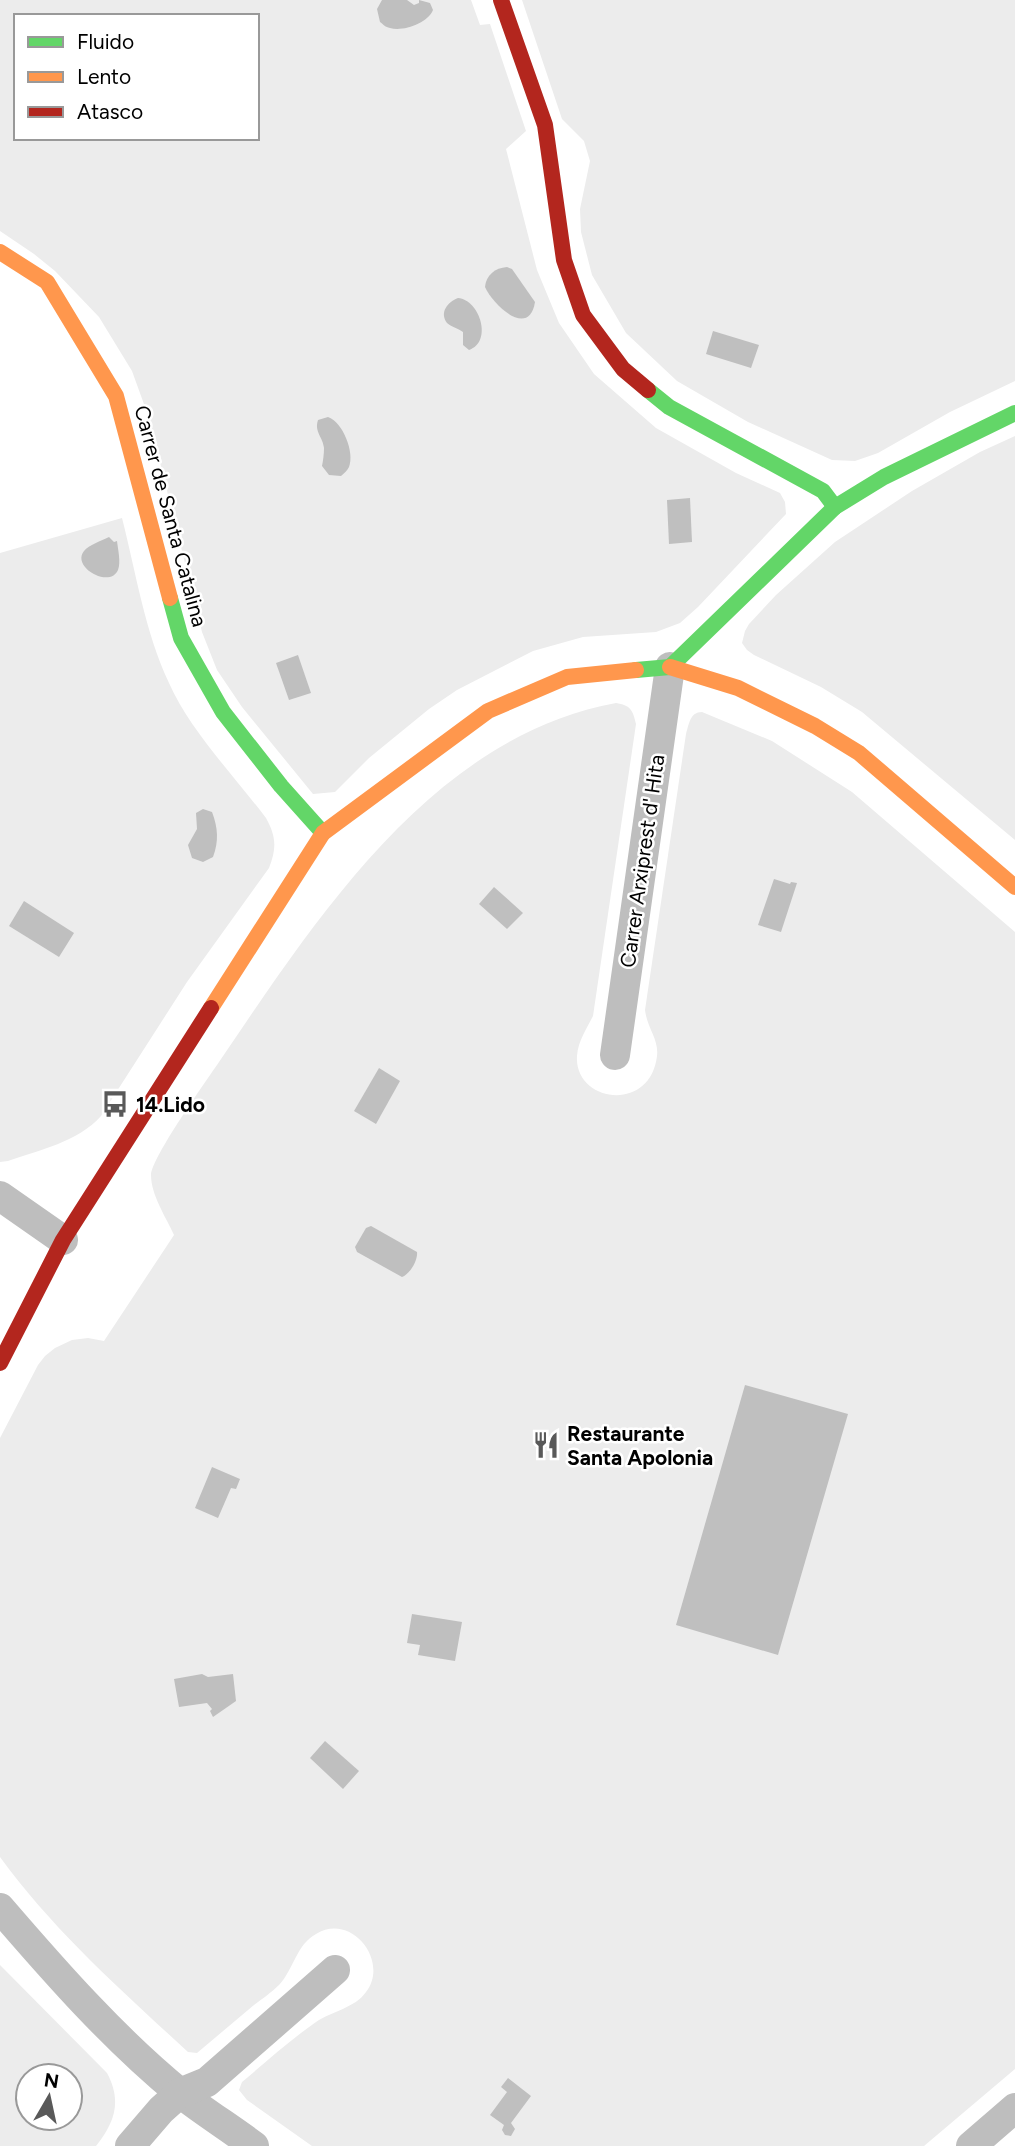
<svg xmlns="http://www.w3.org/2000/svg" width="1015" height="2146" viewBox="0 0 1015 2146" font-family="Figtree,sans-serif">
<style>
.green{fill:#ececec;fill-rule:evenodd}
.water{fill:#bfbfbf}
.lines{fill:none;stroke-linecap:round;stroke-linejoin:round}
.street{stroke:#bebebe;stroke-width:30}
.fast{stroke:#63d668;stroke-width:16}
.slow{stroke:#ff974d;stroke-width:16}
.jam{stroke:#b3261e;stroke-width:16}
.labels{text-anchor:middle;dominant-baseline:central;stroke-width:5;stroke-linejoin:round;paint-order:stroke}
.street-label{font-size:21px;fill:#000;stroke:#fff}
.poi-label{font-size:21px;font-weight:bold;fill:#000;stroke:#fff;text-anchor:start}
</style>
<rect width="100%" height="100%" fill="#fff"/>
<g class="green">
<path d="M 0,0 L 471,0 L 480,25 L 490,24 L 526,131 L 506,149 L 537,270 L 559,323 L 594,374 L 656,428 L 736,473 L 780,493 L 785,502 L 786,514 L 698,607 L 680,623 L 656,632 L 583,637 L 533,651 L 457,690 L 429,709 L 369,758 L 335,792 L 313,794 L 242,707 L 217,670 L 202,632 L 149,418 L 132,371 L 99,317 L 55,271 L 34,254 L 0,231 ZM 16,16 L 257,16 L 257,138 L 16,138 Z"/>
<polygon points="522,0 1015,0 1015,381 950,412 878,453 855,461 832,460 748,422 677,381 626,333 592,275 581,232 580,209 590,161 584,141 562,119"/>
<polygon points="1015,436 1015,840 862,712 821,687 754,655 747,650 742,643 745,631 749,624 776,595 835,542 912,491 980,452"/>
<path d="M 122,518 C 136,573 145,632 169,683 C 189,729 235,777 266,818 C 276,836 277,848 269,868 L 187,982 L 101,1116 C 78,1142 39,1150 8,1161 L 0,1162 L 0,553 Z"/>
<path d="M 616,703 C 630,705 633,710 636,724 L 593,1016 C 587,1028 578,1041 577,1056 C 574,1102 650,1114 657,1056 C 659,1039 647,1028 645,1010 L 686,734 C 689,724 690,712 702,712 L 772,741 L 852,792 L 1015,932 L 1015,2069 L 924,2146 L 312,2146 L 247,2100 L 239,2090 L 242,2082 C 266,2062 290,2040 316,2022 C 332,2011 355,2008 366,1992 C 390,1961 351,1912 316,1934 C 296,1945 294,1969 279,1985 C 272,1992 262,1999 254,2005 C 235,2021 216,2037 197,2053 L 188,2052 C 122,1991 53,1930 0,1857 L 0,1438 L 38,1365 L 45,1356 L 55,1348 L 72,1340 L 88,1338 L 104,1341 L 174,1235 C 166,1217 151,1195 151,1175 C 152,1157 206,1081 219,1062 C 317,918 432,737 616,703 Z"/>
<path d="M 0,1965 L 107,2073 C 122,2101 115,2122 96,2146 L 0,2146 ZM 70,2076 L 70,2118 L 28,2118 L 28,2076 Z"/>
</g>
<g class="water">
<path d="M 382,0 L 407,0 L 414,5 L 419,3 L 419,0 L 430,3 L 433,10 C 428,23 403,32 390,28 C 385,27 384,25 380,22 L 377,9 Z"/>
<path d="M 507,267 L 512,269 L 535,302 C 529,339 493,305 485,287 C 486,275 495,268 507,267 Z"/>
<path d="M 458,298 C 480,300 493,342 469,350 L 463,345 L 463,332 C 458,328 451,327 447,323 C 439,312 448,302 458,298 Z"/>
<polygon points="713,331 759,345 751,368 706,354"/>
<path d="M 328,417 C 343,422 355,453 349,467 C 347,471 344,473 341,476 L 329,475 L 322,466 C 323,461 324,454 324,448 C 323,437 314,432 318,420 Z"/>
<polygon points="690,498 692,542 669,544 667,500"/>
<path d="M 109,537 L 114,542 L 117,541 C 118,550 121,562 118,570 C 110,589 71,567 84,551 C 89,545 101,541 109,537 Z"/>
<polygon points="298,655 311,693 289,700 276,663"/>
<path d="M 203,809 L 212,812 C 218,828 219,841 213,857 L 203,862 L 192,858 L 188,845 L 197,829 L 196,813 Z"/>
<polygon points="774,879 790,884 791,882 797,883 781,932 758,925"/>
<polygon points="494,887 523,913 507,929 479,904"/>
<polygon points="24,901 74,933 59,957 9,926"/>
<polygon points="379,1068 400,1081 376,1124 354,1111"/>
<path d="M 371,1226 L 417,1252 C 418,1260 410,1274 402,1277 L 357,1252 L 355,1247 L 366,1228 Z"/>
<polygon points="745,1385 848,1414 778,1655 676,1625"/>
<polygon points="212,1467 240,1479 236,1489 231,1488 218,1518 195,1508"/>
<polygon points="412,1614 462,1622 455,1661 418,1655 420,1645 407,1643"/>
<polygon points="202,1674 208,1677 233,1674 236,1701 213,1717 210,1711 212,1709 207,1703 179,1707 174,1679"/>
<polygon points="325,1741 359,1771 343,1789 310,1758"/>
<polygon points="508,2078 531,2096 511,2123 515,2129 511,2136 505,2135 502,2130 504,2125 490,2115 507,2092 501,2087"/>
</g>
<g class="lines">
<g class="street">
<polyline points="615,1055 670,667"/>
<polyline points="0,1196 63,1240"/>
<path d="M 0,1908 C 56,1973 114,2039 180,2093 C 204,2112 230,2128 254,2146"/>
<polyline points="130,2146 161,2110 180,2093 207,2082 335,1970"/>
<polyline points="971,2146 1015,2108"/>
</g>
<g class="fast">
<polyline points="648,390 669,407 823,491 835,507"/>
<polyline points="170,598 181,638 223,712 281,786 323,833"/>
<polyline points="636,670 670,667 835,507 884,477 1015,413"/>
</g>
<g class="slow">
<polyline points="0,252 47,282 116,396 170,598"/>
<polyline points="670,667 738,688 815,726 859,753 1015,887"/>
<polyline points="211,1008 323,833 488,711 567,677 636,670"/>
</g>
<g class="jam">
<polyline points="501,0 545,125 564,260 583,315 623,369 648,390"/>
<polyline points="0,1363 63,1240 211,1008"/>
</g>
</g>
<defs>
<symbol id="bus-bare" viewBox="-9 -9 18 18"><path d="M-5-6H5V4H4V6H2V4H-2V6H-4V4H-5ZM-3.5-4V0h7V-4ZM-3.5 1.2v1.5H-2V1.2ZM2 1.2v1.5H3.5V1.2Z" fill="#595959" stroke="#fff" stroke-width="2.5" paint-order="stroke"/></symbol>
<symbol id="restaurant-bare" viewBox="-9 -9 18 18"><path d="M-5-6h1v4h1v-4h1v4h1v-4h1v5L-1.5 .5V6h-2V.5L-5-1ZM5-6V6H3V1.5H1.5Q1.5-4 5-6Z" fill="#595959" stroke="#fff" stroke-width="2.5" paint-order="stroke"/></symbol>
</defs>
<g fill-rule="evenodd">
<use href="#bus-bare" x="96" y="1085" width="38" height="38"/>
<use href="#restaurant-bare" x="527" y="1426" width="38" height="38"/>
</g>
<g class="labels">
<g class="street-label">
<text transform="translate(171 516) rotate(75)">Carrer de Santa Catalina</text>
<text transform="translate(642 861) rotate(-82)">Carrer Arxiprest d' Hita</text>
</g>
<g class="poi-label">
<text x="136" y="1104">14.Lido</text>
<text x="567" y="1433">Restaurante<tspan x="567" dy="24">Santa Apolonia</tspan></text>
</g>
</g>
<rect x="14" y="14" width="245" height="126" fill="#ffffff" stroke="#999999" stroke-width="2"/>
<rect x="28" y="37" width="35" height="10" fill="#63d668" stroke="#999999" stroke-width="2"/>
<text x="77" y="49" font-size="21" fill="#000000">Fluido</text>
<rect x="28" y="72" width="35" height="10" fill="#ff974d" stroke="#999999" stroke-width="2"/>
<text x="77" y="84" font-size="21" fill="#000000">Lento</text>
<rect x="28" y="107" width="35" height="10" fill="#b3261e" stroke="#999999" stroke-width="2"/>
<text x="77" y="119" font-size="21" fill="#000000">Atasco</text>
<g transform="translate(49 2097) rotate(9)"><circle r="33" fill="#ffffff" stroke="#999999" stroke-width="2"/>
<path d="M0-5L12 26L0 18L-12 26Z" fill="#595959"/>
<text y="-10" font-size="19" font-weight="bold" text-anchor="middle" fill="#000000">N</text>
</g>
</svg>
